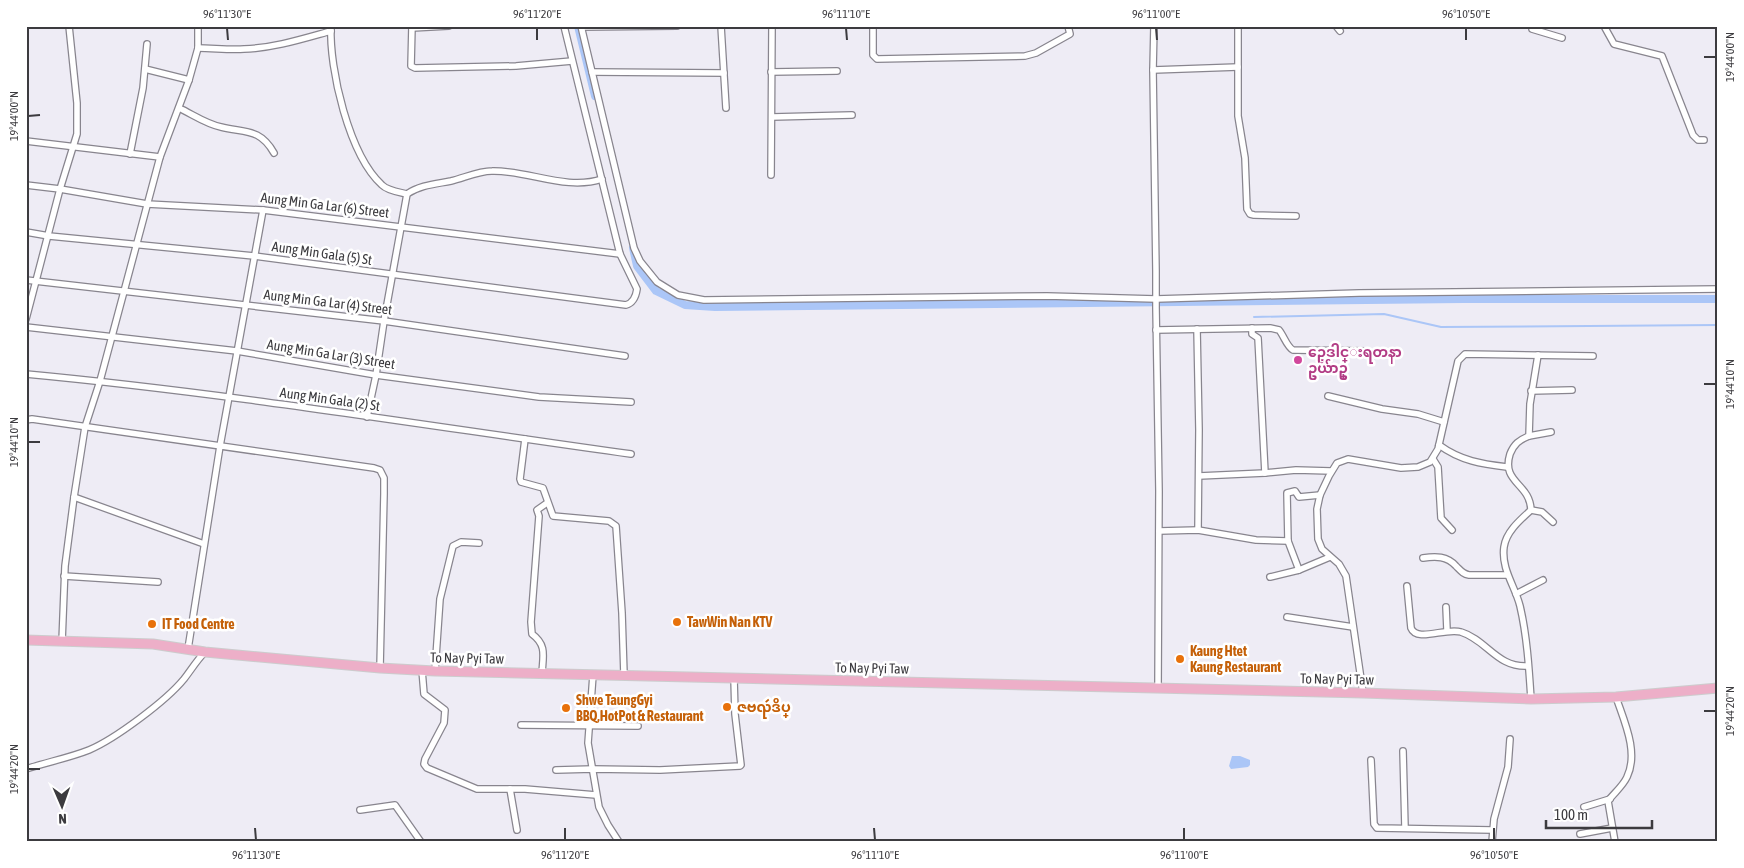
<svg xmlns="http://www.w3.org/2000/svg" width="1744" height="868" viewBox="0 0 1744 868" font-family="'Asap Condensed','Noto Sans Myanmar',sans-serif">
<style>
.water{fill:#abc6f7}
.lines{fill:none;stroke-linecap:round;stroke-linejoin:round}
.stream{stroke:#abc6f7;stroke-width:2}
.canal{stroke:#abc6f7;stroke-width:8}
.street-casing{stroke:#88858e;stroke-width:8}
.primary-casing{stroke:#cccccd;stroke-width:11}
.street{stroke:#fff;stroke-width:5.5}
.primary{stroke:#edafc8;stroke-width:9}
.ticks{fill:none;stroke:#3c3b3f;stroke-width:2}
.hotel-dot{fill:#d1479c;stroke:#fff;stroke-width:2}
.food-dot{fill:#e8710a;stroke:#fff;stroke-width:2}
.labels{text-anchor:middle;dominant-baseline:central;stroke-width:5;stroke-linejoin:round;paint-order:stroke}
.street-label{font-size:14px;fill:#3c3b3f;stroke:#fff}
.hotel-label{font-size:14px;font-weight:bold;fill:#b23c85;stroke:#fff;text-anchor:start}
.food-label{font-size:14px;font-weight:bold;fill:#c56008;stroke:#fff;text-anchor:start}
.neatline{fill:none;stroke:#3c3b3f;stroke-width:2}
.ticks-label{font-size:12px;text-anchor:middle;fill:#3c3b3f}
</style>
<rect width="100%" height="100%" fill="#eeecf5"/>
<polygon class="water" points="1232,756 1240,756 1250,760 1250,765 1248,767 1231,769 1229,766"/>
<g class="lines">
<polyline class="stream" points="1254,317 1384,314 1441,327 1718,325"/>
<g class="canal">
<polyline points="578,26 595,96"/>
<polyline points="633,248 637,266 656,291 685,305 715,307 1463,299 1718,299"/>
</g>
<defs>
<g id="street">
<path d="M 331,26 C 329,69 349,155 382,185 C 388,191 399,192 407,194"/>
<polyline points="412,26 411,66 415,68 516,66 572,61"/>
<polyline points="581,26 634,248 640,261 657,282 678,295 704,300 1047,296 1156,299 1359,293 1718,289"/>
<polyline points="721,26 726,108"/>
<polyline points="873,26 873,55 877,59 1025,56 1036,53 1070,34 1068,26"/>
<polyline points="1154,26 1153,70 1156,271 1156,308 1159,491 1158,689"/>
<polyline points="1238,26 1238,116 1245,158 1247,209 1250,214 1254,215 1296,216"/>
<polyline points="1336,26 1340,31"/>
<polyline points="1532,26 1532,29 1562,38"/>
<polyline points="1604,26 1614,44 1662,56 1693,135 1698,140 1704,140"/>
<polyline points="582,27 677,26"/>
<polyline points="412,28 449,26"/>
<path d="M 198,48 C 213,48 229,50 244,49 C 274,48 302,39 331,31"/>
<polyline points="145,69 189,80"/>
<polyline points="1153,70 1238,67"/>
<polyline points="592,72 724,73"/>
<polyline points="771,72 837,71"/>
<path d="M 179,108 C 192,114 206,124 221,127 C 245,133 260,128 274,153"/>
<polyline points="772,117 852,115"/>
<polyline points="26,141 160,157"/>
<polyline points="130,154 143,88 147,44"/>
<polyline points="771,175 772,26"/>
<polyline points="26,185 60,189 147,204 263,210 620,254"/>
<path d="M 26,232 L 49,236 L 254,256 L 626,305 C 633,303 636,296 637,289 L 620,254 L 564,26"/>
<polyline points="26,280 384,321 625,356"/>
<polyline points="26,319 60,189 77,134 77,103 69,26"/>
<polyline points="26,327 237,351 376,375 539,397 631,402"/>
<polyline points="1252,328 1252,334 1258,338 1265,473"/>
<polyline points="1197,329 1199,430 1198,530"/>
<path d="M 1156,330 L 1270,328 L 1279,330 C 1284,336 1287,347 1293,350 L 1366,351"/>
<path d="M 26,374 C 228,393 429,426 631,454"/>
<polyline points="1531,391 1572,390"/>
<polyline points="1328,396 1382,409 1418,414 1444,422"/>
<path d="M 367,417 L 376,375 L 384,321 L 407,194 C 420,185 436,184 451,181 C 464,178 478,171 492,171 C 528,170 566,191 602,179"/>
<polyline points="26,420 32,419 374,468 380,470 384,478 384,494 380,668"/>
<polyline points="1529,436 1551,432"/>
<polyline points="525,439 520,479 521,482 543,488 553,516 609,521 616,526 622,613 624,675"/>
<path d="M 1439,445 C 1461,461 1482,464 1507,467"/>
<polyline points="1433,459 1438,467 1441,518 1452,530"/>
<polyline points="1199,476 1265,473 1296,470 1331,471"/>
<polyline points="74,497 204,544"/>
<polyline points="1531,510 1542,512 1553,522"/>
<polyline points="1159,531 1198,530 1256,540 1288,541"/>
<path d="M 1423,558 C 1436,556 1447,556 1456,566 C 1461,571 1463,574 1469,575 L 1507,575"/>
<polyline points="1299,570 1288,541 1287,493 1295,491 1299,497 1320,495"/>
<polyline points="64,576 158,582"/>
<polyline points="1270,577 1299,570 1330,557"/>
<path d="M 1407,586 L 1411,628 C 1417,643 1446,627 1461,632 C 1487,640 1497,668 1528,666"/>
<polyline points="1516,594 1543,580"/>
<polyline points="1446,607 1447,630"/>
<polyline points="1287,617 1353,627"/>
<polyline points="62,642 65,566 74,497 85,427 100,381 160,157 189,80 198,48 198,26"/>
<polyline points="188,649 220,446 263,210"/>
<polyline points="422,670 424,694 445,710 444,723 425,759 424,764 427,768 477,789 525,789 596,795"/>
<polyline points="435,671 440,599 453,546 461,542 479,543"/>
<path d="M 542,673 C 543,656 547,645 532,634 L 531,622 L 539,516 L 537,510 L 547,503"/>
<polyline points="593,675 588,743 599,807 608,825 619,842"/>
<polyline points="1363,693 1346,576 1339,564 1322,549 1318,539 1317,509 1320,495 1329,476 1337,463 1348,459 1401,468 1418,467 1430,462 1438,449 1458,361 1465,354 1593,356"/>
<path d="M 1531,699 C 1529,668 1527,636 1520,606 C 1515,586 1501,569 1504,547 C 1506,532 1520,520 1531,510 C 1530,483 1501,483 1510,454 C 1514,444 1519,440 1529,436 L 1530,404 L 1538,355"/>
<polyline points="521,725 638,726"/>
<polyline points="1403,751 1405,828"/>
<polyline points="1371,760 1374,824 1377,828 1492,830"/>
<path d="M 26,769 C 47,762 69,758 89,750 C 115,739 166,701 184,679 C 191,670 197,660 205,652"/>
<polyline points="556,770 593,769 660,770 740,766 741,765 735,714 734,678"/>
<polyline points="510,789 517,830"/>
<polyline points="1584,807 1610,799"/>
<polyline points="360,810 395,805 421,842"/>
<polyline points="1580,834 1612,828"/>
<polyline points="1492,842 1494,819 1508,767 1510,739"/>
<path d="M 1615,842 L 1608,801 C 1614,793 1623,786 1627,777 C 1639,752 1624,721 1616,697"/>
</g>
<polyline id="primary" points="26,640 153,644 205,652 380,668 435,671 1363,693 1531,699 1616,697 1718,688"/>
</defs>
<use href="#street" class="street-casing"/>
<use href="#primary" class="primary-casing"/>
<use href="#street" class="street"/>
<use href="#primary" class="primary"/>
</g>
<path class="ticks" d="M 227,28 L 228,40M 537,28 L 537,40M 846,28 L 847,40M 1156,28 L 1157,40M 1466,28 L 1466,40M 1704,57 L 1716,57M 28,116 L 40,115M 1704,384 L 1716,384M 28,442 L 40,442M 1704,711 L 1716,711M 28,769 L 40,769M 255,828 L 256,840M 565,828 L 565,840M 874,828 L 875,840M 1184,828 L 1184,840M 1494,828 L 1494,840"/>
<circle class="hotel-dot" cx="1298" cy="360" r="5"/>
<g class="food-dot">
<circle cx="677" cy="622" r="5"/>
<circle cx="152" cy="624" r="5"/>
<circle cx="1180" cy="659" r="5"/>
<circle cx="727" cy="707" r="5"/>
<circle cx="566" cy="708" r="5"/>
</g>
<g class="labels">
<g class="street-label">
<text transform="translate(325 205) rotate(7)">Aung Min Ga Lar (6) Street</text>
<text transform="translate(322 253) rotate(8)">Aung Min Gala (5) St</text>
<text transform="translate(328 302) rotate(7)">Aung Min Ga Lar (4) Street</text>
<text transform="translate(331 354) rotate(9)">Aung Min Ga Lar (3) Street</text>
<text transform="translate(330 399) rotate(8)">Aung Min Gala (2) St</text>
<text transform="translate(467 658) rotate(1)">To Nay Pyi Taw</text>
<text transform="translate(872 668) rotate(1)">To Nay Pyi Taw</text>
<text transform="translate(1337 679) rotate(1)">To Nay Pyi Taw</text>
</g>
<g class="hotel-label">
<text x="1308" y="352">ဥေဒါင္းရတနာ<tspan x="1308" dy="16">ဥယ်ာဥ္</tspan></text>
</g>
<g class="food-label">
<text x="687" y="622">TawWin Nan KTV</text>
<text x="162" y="624">IT Food Centre</text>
<text x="1190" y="651">Kaung Htet<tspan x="1190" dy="16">Kaung Restaurant</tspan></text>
<text x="576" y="700">Shwe TaungGyi<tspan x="576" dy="16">BBQ,HotPot &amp; Restaurant</tspan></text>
<text x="737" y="707">ဇဗၺဴဒိပ္</text>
</g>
</g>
<rect width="1744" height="868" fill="none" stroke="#ffffff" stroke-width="55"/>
<g transform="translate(62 806) rotate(178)" stroke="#ffffff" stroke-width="4" paint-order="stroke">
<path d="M0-4L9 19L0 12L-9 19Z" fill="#3c3b3f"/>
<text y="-8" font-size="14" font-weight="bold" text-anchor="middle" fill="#3c3b3f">N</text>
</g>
<path d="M1546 820v8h106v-8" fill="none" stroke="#3c3b3f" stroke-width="2.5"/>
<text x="1554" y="820" font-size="15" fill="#3c3b3f" stroke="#ffffff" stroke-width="4" paint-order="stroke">100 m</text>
<rect x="28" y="28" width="1688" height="812" class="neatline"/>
<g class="ticks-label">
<text x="227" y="18">96°11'30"E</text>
<text x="537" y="18">96°11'20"E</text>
<text x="846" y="18">96°11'10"E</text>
<text x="1156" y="18">96°11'00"E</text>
<text x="1466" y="18">96°10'50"E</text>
<text transform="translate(1730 57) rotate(-90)" y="4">19°44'00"N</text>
<text transform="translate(14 116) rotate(-90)" y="4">19°44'00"N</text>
<text transform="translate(1730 384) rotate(-90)" y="4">19°44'10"N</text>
<text transform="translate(14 442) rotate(-90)" y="4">19°44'10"N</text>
<text transform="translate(1730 711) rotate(-90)" y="4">19°44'20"N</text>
<text transform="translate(14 769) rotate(-90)" y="4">19°44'20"N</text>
<text x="256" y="859">96°11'30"E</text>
<text x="565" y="859">96°11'20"E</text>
<text x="875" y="859">96°11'10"E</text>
<text x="1184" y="859">96°11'00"E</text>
<text x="1494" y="859">96°10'50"E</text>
</g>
</svg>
